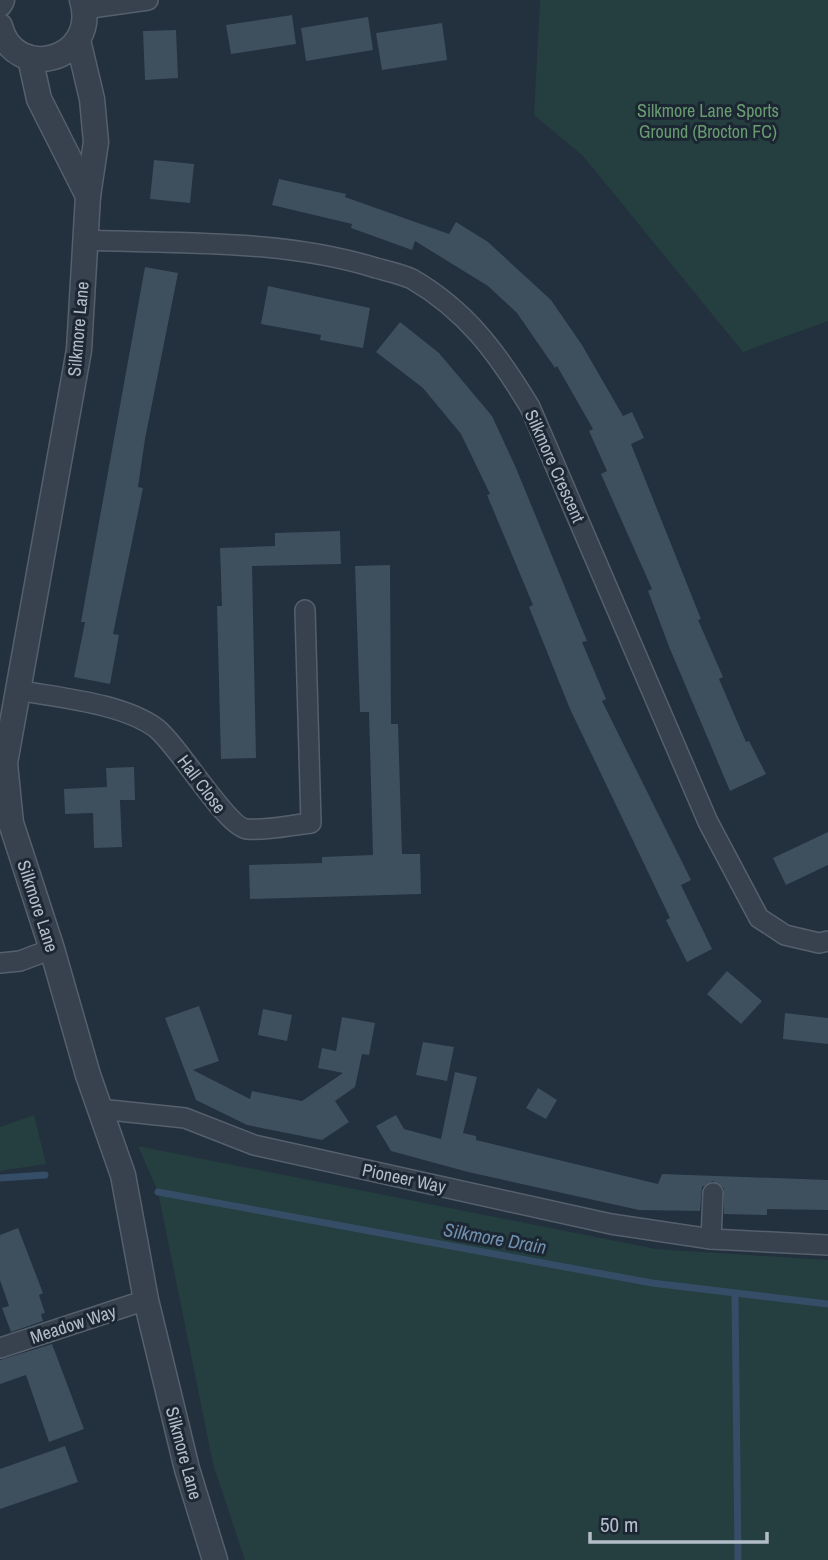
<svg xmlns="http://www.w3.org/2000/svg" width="828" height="1560" viewBox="0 0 828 1560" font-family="'Archivo Narrow',sans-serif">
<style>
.green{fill:#253e3f}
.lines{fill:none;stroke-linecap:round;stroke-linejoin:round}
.stream{stroke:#354d66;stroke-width:7}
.building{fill:#3e4f5d}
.minor-casing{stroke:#55606c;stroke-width:22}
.tertiary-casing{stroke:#55606c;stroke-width:27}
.minor{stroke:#37424e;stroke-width:19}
.tertiary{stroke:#37424e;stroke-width:24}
.labels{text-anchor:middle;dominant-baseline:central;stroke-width:6;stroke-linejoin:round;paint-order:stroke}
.park-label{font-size:18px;fill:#699b71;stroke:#1c2733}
.street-label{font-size:18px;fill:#b2bdc9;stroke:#1c2733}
.water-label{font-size:19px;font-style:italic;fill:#7190ae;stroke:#1c2733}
</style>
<rect width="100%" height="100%" fill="#23303e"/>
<g class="green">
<polygon points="540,0 828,0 828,321 743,352 583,156 534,115"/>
<polygon points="34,1115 46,1164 0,1171 0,1127"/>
<polygon points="138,1146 656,1249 828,1260 828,1560 245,1560 213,1464 158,1192"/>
</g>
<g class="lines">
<g class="stream">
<polyline points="0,1178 45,1175"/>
<polyline points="158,1192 652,1283 828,1304"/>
<polyline points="735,1294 738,1560"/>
</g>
</g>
<g class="building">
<polygon points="292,15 296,44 231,54 226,25"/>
<polygon points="368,17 373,50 306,61 301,28"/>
<polygon points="442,23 447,60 382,70 376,33"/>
<polygon points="176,30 178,78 145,80 143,31"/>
<polygon points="154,160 194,164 190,203 150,199"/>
<polygon points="279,179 346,194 345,197 449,234 456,222 488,242 551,300 582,345 623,416 632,412 644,438 631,444 701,619 698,620 723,677 719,679 746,742 749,741 766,774 730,791 670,649 648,591 652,589 601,474 607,471 589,431 593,429 557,366 555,368 517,313 488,286 415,241 412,250 351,228 352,224 272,205"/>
<polygon points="145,267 178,273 145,439 138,487 143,488 113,634 119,635 110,684 74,677 85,622 81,622"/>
<polygon points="268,286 370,308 363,348 320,340 321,335 261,324"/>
<polygon points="400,322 439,353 492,416 516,468 587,641 582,642 606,699 602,701 691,880 681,885 712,949 687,962 666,920 670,918 570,709 529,607 533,605 487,495 490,494 461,434 423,388 376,352"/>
<polygon points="340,531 341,564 252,566 256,758 221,759 217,606 222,606 220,548 275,546 275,533"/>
<polygon points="390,565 391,724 398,724 402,854 420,854 421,894 250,899 249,865 322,863 322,857 373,855 369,712 360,712 355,566"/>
<polygon points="134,767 135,800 120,800 122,847 94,848 93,813 65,814 64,789 107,787 106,768"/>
<polygon points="828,832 828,865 786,885 773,858"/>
<polygon points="727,971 762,1001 741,1024 707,994"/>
<polygon points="199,1006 219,1061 193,1070 250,1099 252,1091 302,1101 343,1073 318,1068 322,1048 336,1051 342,1017 375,1023 369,1055 362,1054 355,1087 335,1101 349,1122 322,1140 247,1125 196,1100 165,1018"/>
<polygon points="263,1009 292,1015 287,1041 258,1035"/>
<polygon points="785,1013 828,1018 828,1044 783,1039"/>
<polygon points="423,1042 454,1047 447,1081 416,1075"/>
<polygon points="455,1072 477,1077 463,1133 476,1136 476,1140 658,1184 662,1174 828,1180 828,1210 767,1209 767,1215 724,1214 724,1188 713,1181 702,1187 700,1211 639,1210 468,1172 391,1151 376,1126 396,1115 404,1129 441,1139"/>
<polygon points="538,1088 557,1100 546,1119 526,1108"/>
<polygon points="18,1228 43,1293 39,1295 45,1313 41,1314 43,1321 11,1332 2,1308 9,1306 0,1280 0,1235"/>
<polygon points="52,1344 84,1429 49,1442 26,1375 0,1384 0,1360"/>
<polygon points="65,1446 78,1482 0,1509 0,1469"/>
</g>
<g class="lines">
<defs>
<g id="minor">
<polyline points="84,9 148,0"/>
<path d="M 84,240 C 181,244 283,239 376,268 C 387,271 401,274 412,279 C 467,311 498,354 530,407 L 708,822 L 759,918 L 785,935 L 819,943 L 828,941"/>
<path d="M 17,690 C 59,698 122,703 156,728 C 179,746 227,828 247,829 C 268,831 291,825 311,823 L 305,610"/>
<polyline points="0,963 20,961 52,949"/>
<polyline points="100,1109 185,1118 254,1145 611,1224 711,1239 828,1245"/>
<polyline points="711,1239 713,1193"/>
<polyline points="0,1348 146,1300"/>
</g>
<g id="tertiary">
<polyline points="0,4 2,0"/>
<path d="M 0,26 C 14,83 100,61 82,0"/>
<polyline points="78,40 92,99 96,142 88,196 79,350 5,763 11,823 52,949 88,1075 123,1175 146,1300 187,1469 215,1560"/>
<polyline points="30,58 39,99 88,196"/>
</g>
</defs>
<use href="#minor" class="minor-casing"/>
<use href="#tertiary" class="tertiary-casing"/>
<use href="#minor" class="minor"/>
<use href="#tertiary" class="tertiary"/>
</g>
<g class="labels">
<g class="park-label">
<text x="708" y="110">Silkmore Lane Sports<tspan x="708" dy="21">Ground (Brocton FC)</tspan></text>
</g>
<g class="street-label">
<text transform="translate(78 329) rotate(-85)">Silkmore Lane</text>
<text transform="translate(555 466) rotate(66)">Silkmore Crescent</text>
<text transform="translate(202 784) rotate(53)">Hall Close</text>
<text transform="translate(38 906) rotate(72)">Silkmore Lane</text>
<text transform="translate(404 1178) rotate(12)">Pioneer Way</text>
<text transform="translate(73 1324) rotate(-18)">Meadow Way</text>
<text transform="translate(184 1453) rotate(75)">Silkmore Lane</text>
</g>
<g class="water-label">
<text transform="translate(495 1238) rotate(10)">Silkmore Drain</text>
</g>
</g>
<path d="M590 1532v10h177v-10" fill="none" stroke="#b2bdc9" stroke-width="3.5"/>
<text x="600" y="1532" font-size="21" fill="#b2bdc9" stroke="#1c2733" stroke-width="5" paint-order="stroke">50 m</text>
</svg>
